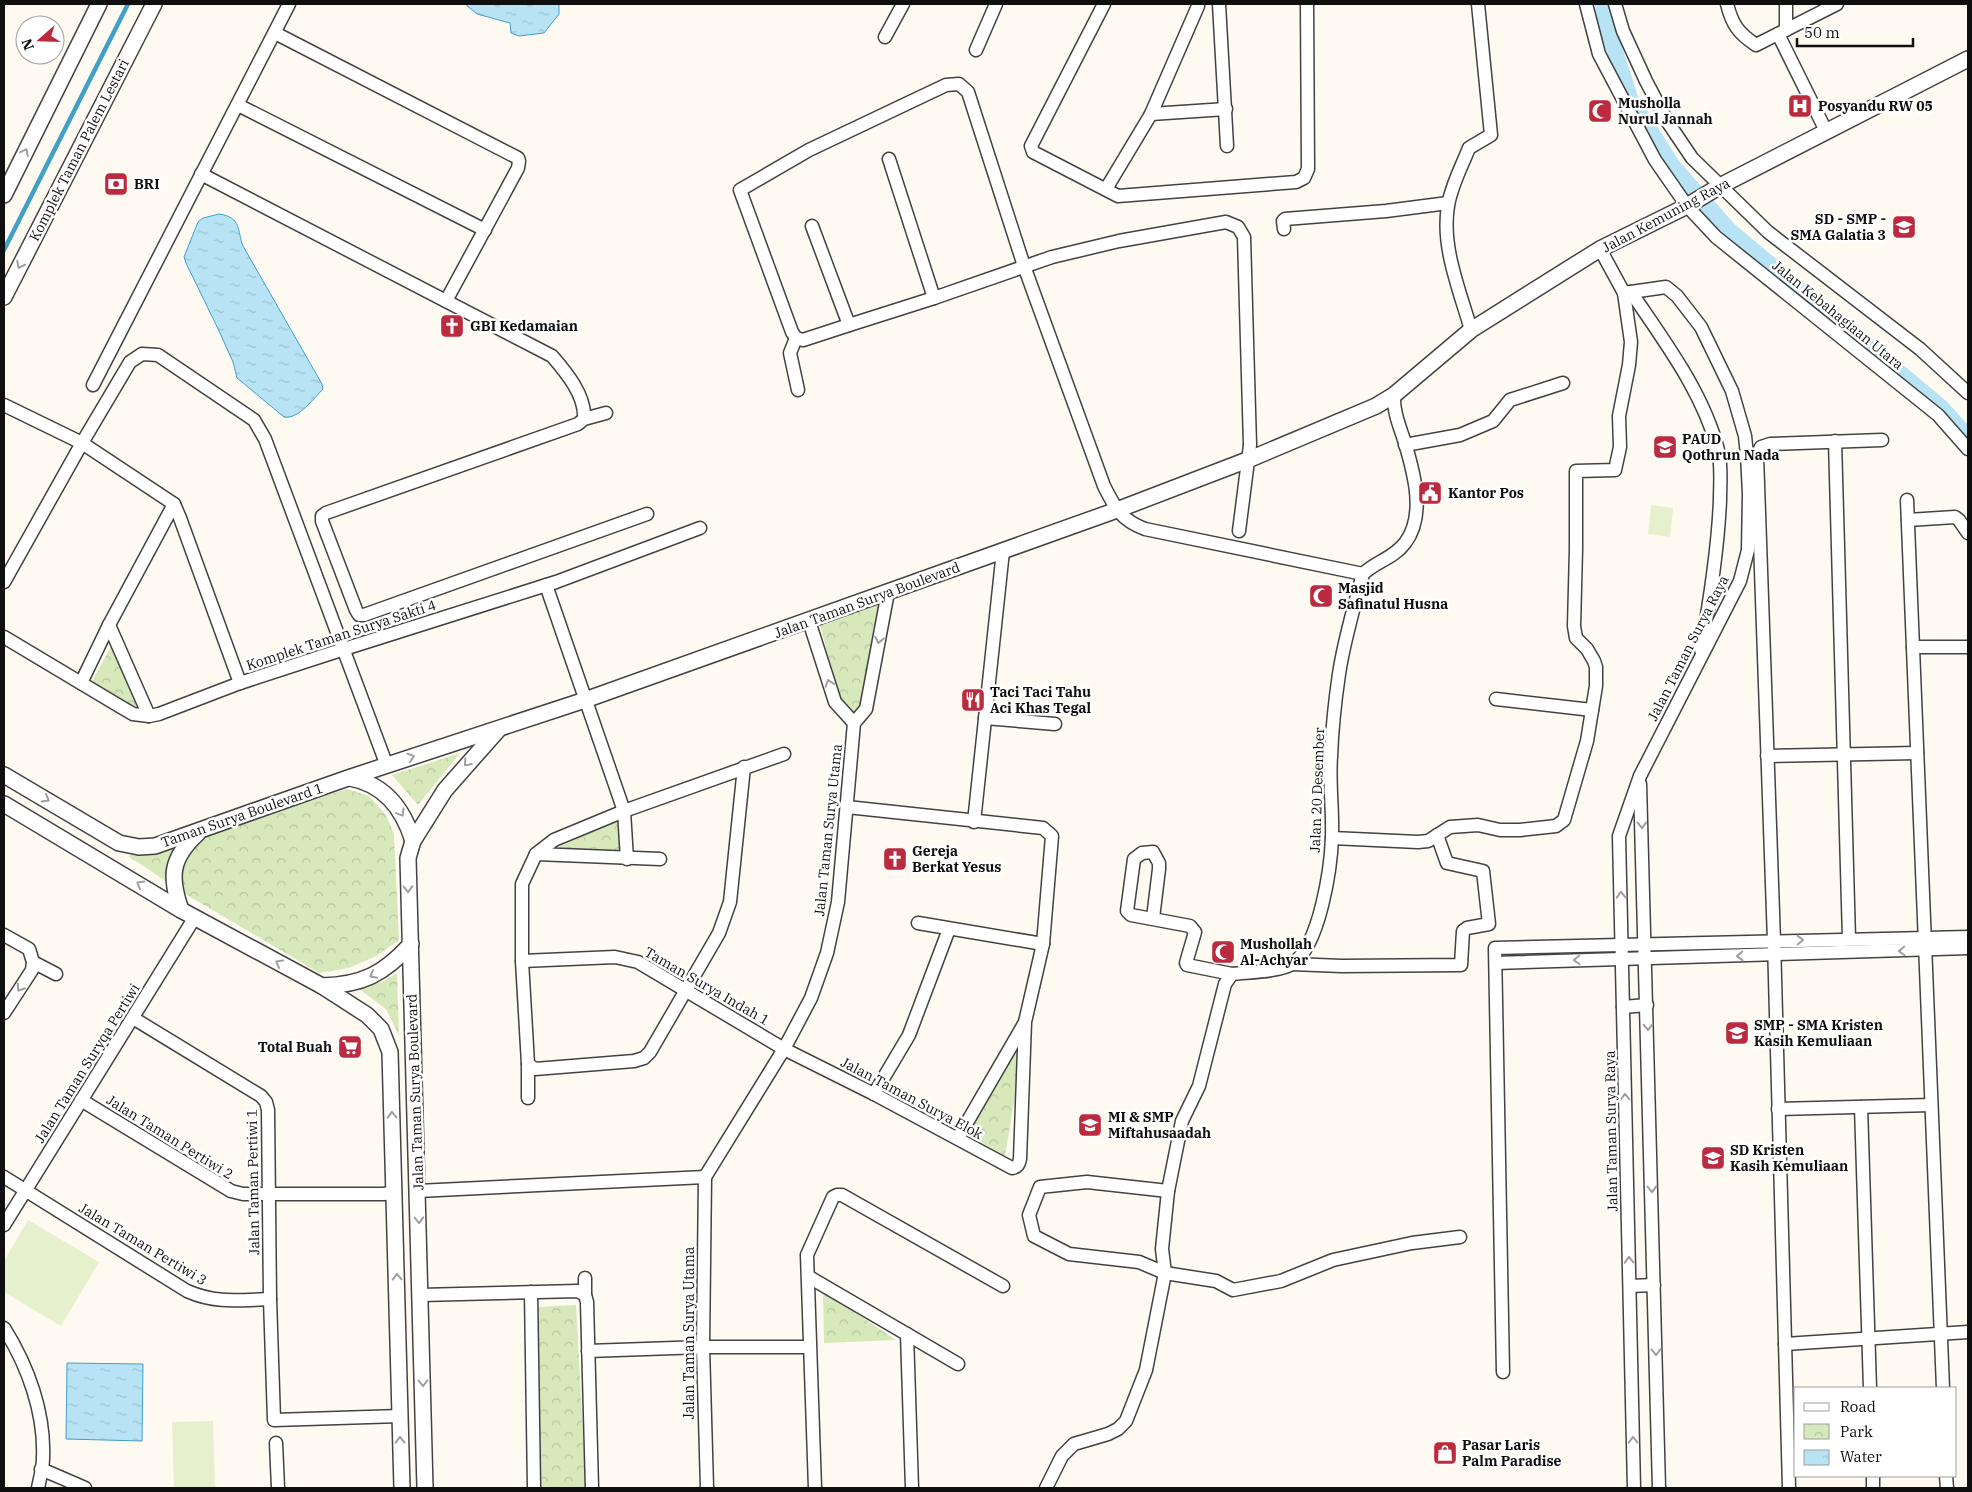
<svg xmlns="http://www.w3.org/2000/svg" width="1972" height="1492" viewBox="0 0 1972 1492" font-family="'IBM Plex Serif',serif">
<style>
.park{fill:url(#park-crowns)}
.pitch{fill:#e7f0cc}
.water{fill:url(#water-ripples);stroke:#40a0ca}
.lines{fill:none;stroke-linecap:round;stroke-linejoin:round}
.stream{stroke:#40a0ca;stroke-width:4.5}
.canal{stroke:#b7e3f5;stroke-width:16}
.minor-casing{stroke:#424242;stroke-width:15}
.tertiary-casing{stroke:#424242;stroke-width:18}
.minor{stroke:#fff;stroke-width:12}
.tertiary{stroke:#fff;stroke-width:15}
.oneway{stroke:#9f9f9f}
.labels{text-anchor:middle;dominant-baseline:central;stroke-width:5;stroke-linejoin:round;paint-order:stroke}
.poi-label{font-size:14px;font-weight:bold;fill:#0f0f0f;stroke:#fff;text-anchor:start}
.street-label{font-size:14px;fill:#0f0f0f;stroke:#fff}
</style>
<defs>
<pattern id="park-crowns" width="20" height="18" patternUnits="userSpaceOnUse" patternTransform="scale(1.25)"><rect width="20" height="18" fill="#d7e8bb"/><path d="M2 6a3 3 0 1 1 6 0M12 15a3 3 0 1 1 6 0" fill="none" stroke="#b7c6a0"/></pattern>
<pattern id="water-ripples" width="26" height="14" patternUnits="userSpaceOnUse" patternTransform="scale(1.25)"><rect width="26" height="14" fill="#b7e3f5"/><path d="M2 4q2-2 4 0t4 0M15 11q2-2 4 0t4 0" fill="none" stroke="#9cc2d1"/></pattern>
</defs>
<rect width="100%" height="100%" fill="#fffaf1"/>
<g class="park">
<polygon points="886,597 855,751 819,622"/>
<polygon points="113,643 141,707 129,705 92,681"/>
<polygon points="460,753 418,805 392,775"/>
<polygon points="347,789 369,796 386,815 394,834 399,940 378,955 349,968 319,973 187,895 128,856"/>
<polygon points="624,817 624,853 555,849"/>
<polygon points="397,973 399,1035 386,1009 358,988 382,982"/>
<polygon points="1033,987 1005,1156 966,1133"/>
<polygon points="823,1291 896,1340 824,1343"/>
<polygon points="576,1305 586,1488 541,1488 537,1307"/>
</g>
<g class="pitch">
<polygon points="1651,505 1673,508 1670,537 1648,534"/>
<polygon points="28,1220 99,1262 61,1326 4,1292 4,1261"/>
<polygon points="213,1421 215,1488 174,1488 172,1422"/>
</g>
<g class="water">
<polygon points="465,4 559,4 559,14 544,33 519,36 511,33 510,23 477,14"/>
<path d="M 219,214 C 242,217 237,231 243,246 L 322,384 L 323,389 C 314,398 298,420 284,417 L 237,378 L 233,362 L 220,333 L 186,263 L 184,257 L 198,222 L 203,218 Z"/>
<polygon points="67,1363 143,1364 142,1441 66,1439"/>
</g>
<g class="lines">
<polyline class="stream" points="4,250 128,4"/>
<polyline class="canal" points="1603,4 1605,20 1630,98 1672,165 1729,230 1942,408 1968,437"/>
<defs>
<g id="minor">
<polyline points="1104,4 1031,146 1033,152 1118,196 1296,182 1304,178 1308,169 1307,4"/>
<polyline points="1219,4 1227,146"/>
<polyline points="1586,4 1599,54 1655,160 1687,206 1716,237 1938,415 1968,449"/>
<polyline points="1615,4 1623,31 1646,81 1667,121 1692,158 1768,232 1920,349 1968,393"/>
<path d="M 1727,4 C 1732,24 1738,33 1756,45 L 1837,4"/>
<polyline points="1786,4 1786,30"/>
<polyline points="275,33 518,158 519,161 518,168 446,301"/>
<polyline points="1778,34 1826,131"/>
<polyline points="885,37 903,4"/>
<polyline points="976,50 996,4"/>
<polyline points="238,105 485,230"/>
<polyline points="1151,114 1226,109"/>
<polyline points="889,159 934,298"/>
<path d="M 201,174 L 552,356 C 566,372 586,396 584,419"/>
<polyline points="1106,189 1151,114 1198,6"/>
<polyline points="812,226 849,325 934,298 1052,257 1119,241 1226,222 1238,227 1244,237 1250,445 1239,531"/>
<polyline points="1284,229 1283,221 1285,219 1386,211 1448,203"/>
<path d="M 1631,292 C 1664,341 1703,392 1718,450 C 1722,465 1720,484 1720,500 C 1718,550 1710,600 1701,650"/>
<polyline points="1624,293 1666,287 1677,296 1701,327 1732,391 1745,436 1747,455 1749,494 1748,550 1740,581 1640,776 1619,836 1634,1488"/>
<path d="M 849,325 L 803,340 L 796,338 L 792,332 L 740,190 L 809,150 L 946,85 L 959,84 L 968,92 L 1024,266 L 1104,486 C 1115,508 1121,520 1145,529 L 1363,574"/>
<path d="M 1471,330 C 1460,291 1441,247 1448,206 C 1451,186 1462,166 1469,148 L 1491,135 L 1478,4"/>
<polyline points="796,338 790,353 798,390"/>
<polyline points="93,385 289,4"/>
<polyline points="4,405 82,443 174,504 180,518 240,683"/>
<polyline points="606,413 584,419 578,424 326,513 322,516 322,521 356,610 359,615 364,615 647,514"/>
<polyline points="1835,441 1849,939"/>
<polyline points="1405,445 1460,435 1493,421 1510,400 1563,383"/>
<polyline points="1907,500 1943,1388"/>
<polyline points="1908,520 1955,517 1959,520 1968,533"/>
<polyline points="4,582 82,443 130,362 142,354 158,355 254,420 265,439 387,766"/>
<polyline points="546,585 624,811 627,859"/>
<polyline points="809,621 835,702 854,723"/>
<polyline points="109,625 149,716"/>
<polyline points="4,637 121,707 133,714 149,716 159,714 240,683 344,649 556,582 700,528"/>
<polyline points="1913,647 1968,647"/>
<polyline points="81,683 109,625 174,504"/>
<polyline points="1496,699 1592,710"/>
<polyline points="985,718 1055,724"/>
<polyline points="1767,756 1917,753"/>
<polyline points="744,767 730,902 719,933 650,1052 644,1058 634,1061 535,1069 528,1064 522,961 522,884 536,854 554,840 624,811 784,754"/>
<polyline points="1640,784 1659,1488"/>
<polyline points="974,822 1003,551"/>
<polyline points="1332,838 1418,842 1428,841 1450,827 1478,825 1500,830 1520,830 1556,826 1564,820 1587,741 1596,686 1596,667 1594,661 1587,649 1576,638 1574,626 1576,549 1576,471 1615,470 1620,447 1619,416 1629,365 1631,342 1624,293 1600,249"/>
<polyline points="536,854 660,859"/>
<polyline points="1153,918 1159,869 1159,863 1153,852 1142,853 1134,859 1127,911 1131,915 1190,926 1195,932 1186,963 1187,965 1232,974"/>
<polyline points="918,923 1043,944"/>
<polyline points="4,935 29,949 33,962 32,970 4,1013"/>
<path d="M 522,961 L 615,957 L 638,962 L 784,1049 L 874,1094 L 1012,1168 C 1018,1167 1019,1164 1020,1159 L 1025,1022 L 1043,944 L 1052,836 L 1043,828 L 847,807"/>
<polyline points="33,962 56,974"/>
<polyline points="1496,963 1968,948"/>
<polyline points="1292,964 1342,966 1461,965 1463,931 1467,928 1489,924 1483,871 1447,863 1437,835"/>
<polyline points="1623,1007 1647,1005"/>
<polyline points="133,1018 261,1096 266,1102 268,1110 270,1299 274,1420 400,1416"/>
<polyline points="528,1064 528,1098"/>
<polyline points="874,1094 909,1035 949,929"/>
<polyline points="81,1100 231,1191 243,1194 384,1194 395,1192"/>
<polyline points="1861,1107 1870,1388"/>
<polyline points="1778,1109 1931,1105"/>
<polyline points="958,1138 1024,1024"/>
<path d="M 4,1177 L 187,1291 C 217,1304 239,1300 270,1299"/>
<polyline points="418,1191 705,1177"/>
<polyline points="1168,1191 1087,1182 1040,1187 1029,1215 1034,1236 1069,1254 1139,1262 1165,1273 1216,1281 1233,1290 1281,1281 1333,1260 1412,1243 1460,1237"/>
<polyline points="4,1225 195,917"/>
<polyline points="809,1277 958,1364"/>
<polyline points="1630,1286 1654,1285"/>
<polyline points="531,1292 534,1488"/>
<polyline points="421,1295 578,1291 585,1295 587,1302 592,1488"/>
<polyline points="585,1295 585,1278"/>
<path d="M 4,1328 C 28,1366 45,1413 43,1458 C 43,1468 40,1478 38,1488"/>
<polyline points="907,1334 912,1488"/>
<polyline points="1785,1344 1968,1332"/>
<polyline points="588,1351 703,1347 809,1347"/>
<polyline points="1503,1372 1495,948 1968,937"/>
<polyline points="276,1443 278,1488"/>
<polyline points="41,1469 85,1488"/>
<polyline points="1873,1476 1873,1488"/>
<polyline points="1946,1476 1947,1488"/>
<polyline points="707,1488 703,1347 705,1177 784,1049 811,998 827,953 838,902 854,723 866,709 888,592"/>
<polyline points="815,1488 807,1255 833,1197 837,1195 842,1195 1003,1286"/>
<path d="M 1046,1488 L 1062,1456 L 1074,1444 L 1108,1434 L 1118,1429 L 1126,1421 L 1146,1370 L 1165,1273 L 1162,1249 L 1168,1191 L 1182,1121 L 1199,1086 L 1225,984 L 1232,974 C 1249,972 1278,972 1292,964 C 1320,946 1331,867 1332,837 C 1333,810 1329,783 1331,757 C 1332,730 1335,701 1339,674 C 1344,640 1354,607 1363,574 C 1375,562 1394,558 1405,543 C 1426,516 1414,473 1405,443 C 1400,427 1393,412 1394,395"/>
<polyline points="1789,1488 1774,941 1757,456 1761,447 1770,444 1882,440"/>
</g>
<g id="tertiary">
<polyline points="4,195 99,4"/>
<polyline points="4,297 154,4"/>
<polyline points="4,775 119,843 139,847 155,846 348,778 585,700 1117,510 1250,459 1376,406 1394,395 1471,330 1600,249 1687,206 1720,186 1968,59"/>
<path d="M 350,778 C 384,784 403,808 413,841"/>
<polyline points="4,804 181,910 322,986 367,1015 381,1029 390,1052 402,1488"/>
<path d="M 181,910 C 169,876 171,858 198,833"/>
<path d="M 322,986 C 362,985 384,974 411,944"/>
<polyline points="425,1488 408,858 413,841 445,790 498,730"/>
</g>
</defs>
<use href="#minor" class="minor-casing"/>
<use href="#tertiary" class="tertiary-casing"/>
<use href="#minor" class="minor"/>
<use href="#tertiary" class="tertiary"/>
</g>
<defs><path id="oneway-chevron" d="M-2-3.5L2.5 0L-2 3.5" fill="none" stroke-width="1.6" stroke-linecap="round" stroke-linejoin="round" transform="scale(1.25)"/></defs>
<g class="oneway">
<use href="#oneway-chevron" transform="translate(25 152) rotate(-64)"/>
<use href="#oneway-chevron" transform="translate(20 265) rotate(117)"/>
<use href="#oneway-chevron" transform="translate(879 640) rotate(101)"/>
<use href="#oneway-chevron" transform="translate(829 683) rotate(-109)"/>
<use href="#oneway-chevron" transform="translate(411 757) rotate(-19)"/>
<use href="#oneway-chevron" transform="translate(467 763) rotate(131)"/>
<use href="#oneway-chevron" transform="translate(46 799) rotate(30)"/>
<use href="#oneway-chevron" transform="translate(401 813) rotate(59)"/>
<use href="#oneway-chevron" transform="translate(1642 825) rotate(88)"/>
<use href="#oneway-chevron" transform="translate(140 884) rotate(-149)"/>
<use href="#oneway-chevron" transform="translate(408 889) rotate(88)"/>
<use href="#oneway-chevron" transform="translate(1621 895) rotate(-92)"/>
<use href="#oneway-chevron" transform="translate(1800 940) rotate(-1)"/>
<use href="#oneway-chevron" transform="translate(1902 951) rotate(178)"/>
<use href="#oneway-chevron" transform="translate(1740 956) rotate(178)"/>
<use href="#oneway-chevron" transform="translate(1577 960) rotate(178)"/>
<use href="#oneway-chevron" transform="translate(279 963) rotate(-151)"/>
<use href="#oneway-chevron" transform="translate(373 975) rotate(152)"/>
<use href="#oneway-chevron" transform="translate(20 988) rotate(123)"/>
<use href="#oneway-chevron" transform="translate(1648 1027) rotate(89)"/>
<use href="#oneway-chevron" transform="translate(1625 1097) rotate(-91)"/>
<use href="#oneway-chevron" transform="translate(392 1115) rotate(-92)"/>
<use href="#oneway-chevron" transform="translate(1652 1189) rotate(89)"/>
<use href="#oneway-chevron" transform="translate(419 1220) rotate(88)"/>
<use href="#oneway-chevron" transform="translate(1629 1260) rotate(-91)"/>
<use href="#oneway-chevron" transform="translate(397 1277) rotate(-91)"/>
<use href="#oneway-chevron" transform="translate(1656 1352) rotate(89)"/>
<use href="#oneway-chevron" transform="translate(423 1383) rotate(89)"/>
<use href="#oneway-chevron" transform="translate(400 1440) rotate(-91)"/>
<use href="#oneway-chevron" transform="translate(1633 1440) rotate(-91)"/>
</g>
<defs>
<symbol id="hospital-square" viewBox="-11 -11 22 22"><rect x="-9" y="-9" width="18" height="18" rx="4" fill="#bb2a3f" stroke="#fff"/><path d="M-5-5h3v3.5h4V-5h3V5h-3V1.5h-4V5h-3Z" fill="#fff"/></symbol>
<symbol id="mosque-square" viewBox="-11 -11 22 22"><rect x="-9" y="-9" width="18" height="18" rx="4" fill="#bb2a3f" stroke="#fff"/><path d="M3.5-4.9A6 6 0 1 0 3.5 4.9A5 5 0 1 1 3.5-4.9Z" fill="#fff"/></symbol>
<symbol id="bank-square" viewBox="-11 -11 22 22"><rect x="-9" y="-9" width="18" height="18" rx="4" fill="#bb2a3f" stroke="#fff"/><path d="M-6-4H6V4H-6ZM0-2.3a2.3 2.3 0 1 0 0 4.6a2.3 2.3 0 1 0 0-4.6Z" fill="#fff"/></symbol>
<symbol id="school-square" viewBox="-11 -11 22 22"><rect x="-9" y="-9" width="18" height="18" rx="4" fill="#bb2a3f" stroke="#fff"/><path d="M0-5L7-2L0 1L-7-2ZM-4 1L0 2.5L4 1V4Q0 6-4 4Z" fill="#fff"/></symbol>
<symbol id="church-square" viewBox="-11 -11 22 22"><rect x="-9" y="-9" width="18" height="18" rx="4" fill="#bb2a3f" stroke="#fff"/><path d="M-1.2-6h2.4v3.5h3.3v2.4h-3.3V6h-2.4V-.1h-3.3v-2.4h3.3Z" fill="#fff"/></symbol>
<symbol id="civic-square" viewBox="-11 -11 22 22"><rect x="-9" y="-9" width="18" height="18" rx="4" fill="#bb2a3f" stroke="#fff"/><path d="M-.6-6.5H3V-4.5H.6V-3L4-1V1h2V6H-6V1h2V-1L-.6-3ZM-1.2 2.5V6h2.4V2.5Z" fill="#fff"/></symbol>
<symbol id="restaurant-square" viewBox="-11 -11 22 22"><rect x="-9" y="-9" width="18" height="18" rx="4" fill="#bb2a3f" stroke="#fff"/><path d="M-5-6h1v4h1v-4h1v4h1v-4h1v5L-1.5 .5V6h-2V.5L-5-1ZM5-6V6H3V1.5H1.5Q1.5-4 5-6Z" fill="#fff"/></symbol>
<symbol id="supermarket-square" viewBox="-11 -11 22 22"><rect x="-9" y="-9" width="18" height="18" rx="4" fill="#bb2a3f" stroke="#fff"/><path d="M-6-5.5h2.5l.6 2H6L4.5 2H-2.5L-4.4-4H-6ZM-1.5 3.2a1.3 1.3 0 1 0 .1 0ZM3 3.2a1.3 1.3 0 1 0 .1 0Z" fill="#fff"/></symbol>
<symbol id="shop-square" viewBox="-11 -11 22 22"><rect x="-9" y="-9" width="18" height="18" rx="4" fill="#bb2a3f" stroke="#fff"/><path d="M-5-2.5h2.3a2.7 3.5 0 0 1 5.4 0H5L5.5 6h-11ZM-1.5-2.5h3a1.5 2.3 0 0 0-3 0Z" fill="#fff"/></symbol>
</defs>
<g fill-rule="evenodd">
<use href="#hospital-square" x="1786" y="92" width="28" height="28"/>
<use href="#mosque-square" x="1586" y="97" width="28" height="28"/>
<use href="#bank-square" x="102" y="170" width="28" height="28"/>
<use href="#school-square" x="1890" y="213" width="28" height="28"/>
<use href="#church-square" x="438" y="312" width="28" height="28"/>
<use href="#school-square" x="1651" y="433" width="28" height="28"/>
<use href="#civic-square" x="1416" y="479" width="28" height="28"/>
<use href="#mosque-square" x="1307" y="582" width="28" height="28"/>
<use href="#restaurant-square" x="959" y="686" width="28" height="28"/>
<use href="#church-square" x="881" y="845" width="28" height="28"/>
<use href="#mosque-square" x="1209" y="938" width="28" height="28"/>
<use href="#school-square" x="1723" y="1019" width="28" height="28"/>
<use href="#supermarket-square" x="336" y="1033" width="28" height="28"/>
<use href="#school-square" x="1076" y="1111" width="28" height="28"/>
<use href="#school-square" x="1699" y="1144" width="28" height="28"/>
<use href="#shop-square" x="1431" y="1439" width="28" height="28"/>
</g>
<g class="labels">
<g class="poi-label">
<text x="1618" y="103">Musholla<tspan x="1618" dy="16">Nurul Jannah</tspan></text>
<text x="1818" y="106">Posyandu RW 05</text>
<text x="134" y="184">BRI</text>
<text x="1886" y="219" text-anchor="end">SD - SMP -<tspan x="1886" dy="16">SMA Galatia 3</tspan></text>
<text x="470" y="326">GBI Kedamaian</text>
<text x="1682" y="439">PAUD<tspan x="1682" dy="16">Qothrun Nada</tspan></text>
<text x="1448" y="493">Kantor Pos</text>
<text x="1338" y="588">Masjid<tspan x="1338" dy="16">Safinatul Husna</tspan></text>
<text x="990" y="692">Taci Taci Tahu<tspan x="990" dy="16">Aci Khas Tegal</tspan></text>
<text x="912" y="851">Gereja<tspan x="912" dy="16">Berkat Yesus</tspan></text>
<text x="1240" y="944">Mushollah<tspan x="1240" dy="16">Al-Achyar</tspan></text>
<text x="1754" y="1025">SMP - SMA Kristen<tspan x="1754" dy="16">Kasih Kemuliaan</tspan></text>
<text x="332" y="1047" text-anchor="end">Total Buah</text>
<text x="1108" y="1117">MI &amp; SMP<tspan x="1108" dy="16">Miftahusaadah</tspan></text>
<text x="1730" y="1150">SD Kristen<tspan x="1730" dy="16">Kasih Kemuliaan</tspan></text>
<text x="1462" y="1445">Pasar Laris<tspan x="1462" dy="16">Palm Paradise</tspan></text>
</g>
<g class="street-label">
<text transform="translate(79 150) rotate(-63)">Komplek Taman Palem Lestari</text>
<text transform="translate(1666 215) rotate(-28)">Jalan Kemuning Raya</text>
<text transform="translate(1838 315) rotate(39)">Jalan Kebahagiaan Utara</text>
<text transform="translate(867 600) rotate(-20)">Jalan Taman Surya Boulevard</text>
<text transform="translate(341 635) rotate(-18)">Komplek Taman Surya Sakti 4</text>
<text transform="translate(1688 648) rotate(-63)">Jalan Taman Surya Raya</text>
<text transform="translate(1317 790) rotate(-88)">Jalan 20 Desember</text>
<text transform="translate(242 815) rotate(-19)">Taman Surya Boulevard 1</text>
<text transform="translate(828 830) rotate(-84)">Jalan Taman Surya Utama</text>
<text transform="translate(707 986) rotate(30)">Taman Surya Indah 1</text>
<text transform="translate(87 1063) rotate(-58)">Jalan Taman Suryqa Pertiwi</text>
<text transform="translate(415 1092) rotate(-92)">Jalan Taman Surya Boulevard</text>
<text transform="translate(912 1098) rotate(28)">Jalan Taman Surya Elok</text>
<text transform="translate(1611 1131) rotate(-91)">Jalan Taman Surya Raya</text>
<text transform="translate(170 1137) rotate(32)">Jalan Taman Pertiwi 2</text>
<text transform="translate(253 1182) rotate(-91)">Jalan Taman Pertiwi 1</text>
<text transform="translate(143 1244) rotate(31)">Jalan Taman Pertiwi 3</text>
<text transform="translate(689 1333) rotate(-90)">Jalan Taman Surya Utama</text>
</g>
</g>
<rect width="1972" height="1492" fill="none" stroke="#0f0f0f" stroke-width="10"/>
<rect x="1794" y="1387" width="162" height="90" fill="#ffffff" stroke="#9f9f9f"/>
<rect x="1804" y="1403" width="25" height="8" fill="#ffffff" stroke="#9f9f9f"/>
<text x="1840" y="1412" font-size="15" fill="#0f0f0f">Road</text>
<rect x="1804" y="1424" width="25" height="15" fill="url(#park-crowns)" stroke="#9f9f9f"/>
<text x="1840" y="1437" font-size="15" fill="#0f0f0f">Park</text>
<rect x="1804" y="1450" width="25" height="15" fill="url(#water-ripples)" stroke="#9f9f9f"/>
<text x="1840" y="1462" font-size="15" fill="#0f0f0f">Water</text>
<g transform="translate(40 40) rotate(250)"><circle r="24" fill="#ffffff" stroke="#9f9f9f"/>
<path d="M0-4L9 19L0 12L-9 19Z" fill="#bb2a3f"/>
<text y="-8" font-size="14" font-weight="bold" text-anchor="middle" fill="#0f0f0f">N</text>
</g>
<path d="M1797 38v8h116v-8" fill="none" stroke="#0f0f0f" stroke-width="2.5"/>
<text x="1804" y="38" font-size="15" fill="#0f0f0f" stroke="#ffffff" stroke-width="4" paint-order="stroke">50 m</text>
</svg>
